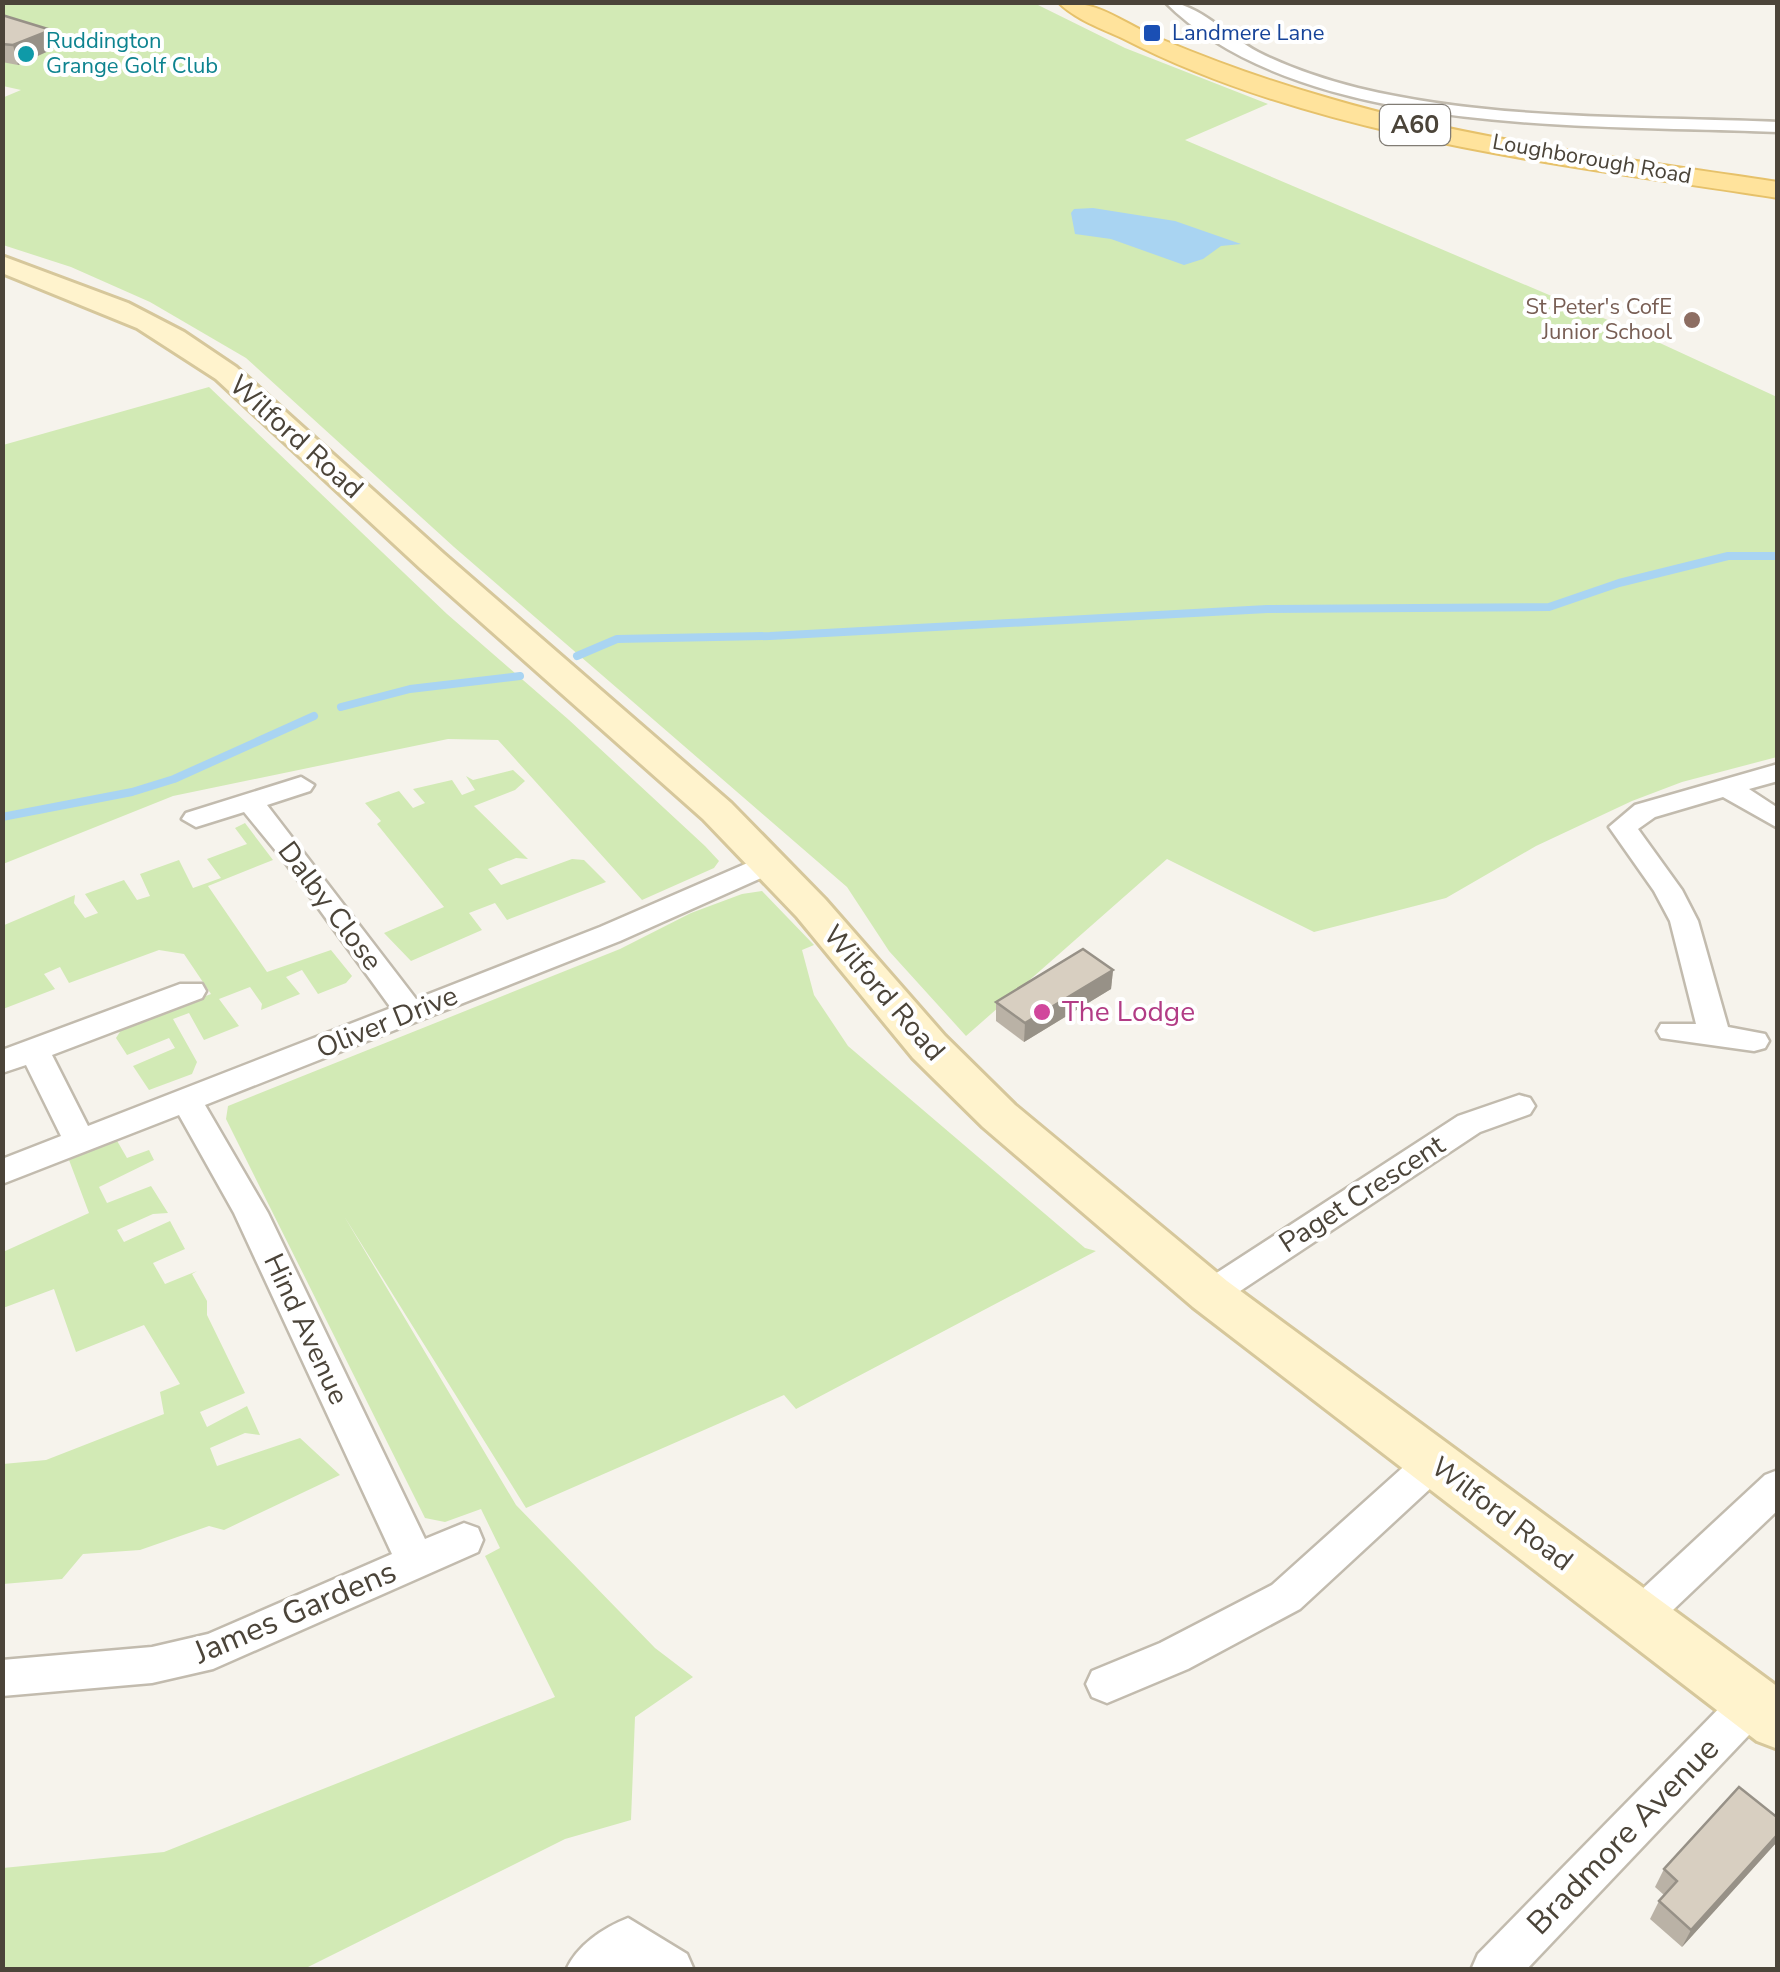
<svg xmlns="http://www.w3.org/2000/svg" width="1780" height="1972" viewBox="0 0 1780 1972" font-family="'Nunito Sans',sans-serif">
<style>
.green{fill:#d2eab5}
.water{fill:#a9d4f2}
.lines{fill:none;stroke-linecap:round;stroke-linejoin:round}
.stream{stroke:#a9d4f2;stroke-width:8}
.minor-casing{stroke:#c2bbae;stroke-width:5}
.secondary-casing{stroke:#d6c79b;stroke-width:6}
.primary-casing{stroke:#e6c16a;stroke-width:4}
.minor{fill:#fff;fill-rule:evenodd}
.secondary{fill:#fff3cd;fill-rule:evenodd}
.primary{fill:#ffe39c;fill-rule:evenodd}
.wall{fill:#bab2a6}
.shaded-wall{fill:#979187}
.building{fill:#d8cfc1;stroke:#979187;stroke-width:2.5}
.transit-dot{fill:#1a4fb4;stroke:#fff;stroke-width:4}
.culture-dot{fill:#0f9aa8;stroke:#fff;stroke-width:4}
.education-dot{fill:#8d6e63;stroke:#fff;stroke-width:4}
.hotel-dot{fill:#d1479c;stroke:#fff;stroke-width:4}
.labels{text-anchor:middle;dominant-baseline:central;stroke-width:8;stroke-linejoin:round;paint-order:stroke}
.far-transit-label{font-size:22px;fill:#164399;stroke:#fff;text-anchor:start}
.far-culture-label{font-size:22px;fill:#0d838f;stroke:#fff;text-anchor:start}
.far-street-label{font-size:22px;fill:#4b4439;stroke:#fff}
.far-education-label{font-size:22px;fill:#785e54;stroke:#fff;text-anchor:end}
.shield{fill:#fff;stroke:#817c74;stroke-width:2.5}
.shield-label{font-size:25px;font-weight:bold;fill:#4b4439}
.street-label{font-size:28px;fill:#4b4439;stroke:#fff}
.hotel-label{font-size:28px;fill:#b23c85;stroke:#fff;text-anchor:start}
.near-street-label{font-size:32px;fill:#4b4439;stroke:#fff}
</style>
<rect width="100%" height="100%" fill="#f6f3ec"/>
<g class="green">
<polygon points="3,3 1034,3 1125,48 1268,104 1185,140 1636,332 1777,397 1777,757 1682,782 1632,801 1536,846 1446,898 1314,932 1167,859 966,1036 889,951 847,887 454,547 246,358 150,302 71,267 3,245 2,98 21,90 3,86"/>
<polygon points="209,387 447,614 569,720 705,846 719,861 714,868 642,900 498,740 448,739 173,796 3,864 3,445"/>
<polygon points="513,770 525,781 515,790 474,806 528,859 516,858 488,869 501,885 572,859 584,860 606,882 507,920 495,903 469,913 482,930 411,961 384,933 444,907 377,824 381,821 365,803 399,791 413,808 425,803 413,789 452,780 462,795 475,790 466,776 473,780"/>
<polygon points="245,823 273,860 208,886 267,972 331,950 352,976 346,983 318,994 302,970 286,977 300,994 261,1010 262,1004 250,987 219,999 239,1026 204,1040 189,1013 173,1019 197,1062 192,1074 149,1090 133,1066 175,1048 169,1038 127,1055 116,1038 123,1027 211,994 184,954 159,950 69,983 60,967 44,974 55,989 3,1009 2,926 75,895 74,903 85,918 98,913 85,894 124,880 137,900 150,896 140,874 179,860 193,888 221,878 207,859 247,844 235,828"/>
<polygon points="762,891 814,945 802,950 814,995 848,1046 1085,1248 1096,1251 796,1409 784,1395 526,1508 344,1216 516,1505 655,1648 693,1677 635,1717 631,1820 565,1839 304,1969 3,1969 3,1868 164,1852 555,1697 485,1556 500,1548 481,1509 445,1522 425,1518 226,1119 228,1106 620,949 691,913 742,894"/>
<polygon points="116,1139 127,1158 149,1150 154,1160 99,1187 107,1203 151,1186 168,1213 153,1214 117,1230 124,1242 170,1221 185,1249 153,1263 165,1284 197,1271 192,1274 207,1301 207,1315 245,1393 200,1412 207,1427 247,1406 260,1435 245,1433 210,1448 217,1466 300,1438 340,1475 224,1530 209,1526 140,1550 83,1554 62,1579 3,1584 3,1464 46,1460 164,1414 160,1392 180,1384 144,1325 76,1352 54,1289 3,1308 3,1252 89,1213 69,1160"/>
</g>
<polygon class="water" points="1093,208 1175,221 1241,244 1221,246 1203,259 1184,265 1111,239 1075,234 1071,213 1074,209"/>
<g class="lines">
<g class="stream">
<polyline points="577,656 617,639 770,636 1267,609 1549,607 1619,583 1728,556 1778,556"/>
<polyline points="341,707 410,689 520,676"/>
<polyline points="2,817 132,792 174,779 314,716"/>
</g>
<defs>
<g id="minor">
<path d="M 1165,2 C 1197,2 1229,37 1258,52 C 1290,68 1323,79 1358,88 C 1494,121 1639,116 1778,122 L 1778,132 C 1597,124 1302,139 1165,2 Z"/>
<polygon points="1778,764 1778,781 1749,789 1778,808 1778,828 1723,797 1655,817 1638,829 1682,890 1698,921 1728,1027 1765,1034 1769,1041 1765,1048 1754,1051 1661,1038 1657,1031 1661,1024 1696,1024 1670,921 1654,891 1609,827 1635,805"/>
<polygon points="301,777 314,785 310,791 267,805 416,999 600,927 759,858 779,858 783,864 779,870 620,941 205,1105 268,1213 425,1539 464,1523 478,1528 483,1540 478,1552 213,1669 152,1683 2,1696 2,1660 152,1647 208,1634 392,1554 234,1213 179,1115 2,1184 2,1159 61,1136 26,1065 2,1073 2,1050 180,984 202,984 206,991 202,998 52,1055 88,1126 391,1008 285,862 244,812 196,827 182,819 186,813"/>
<polygon points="1519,1095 1530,1098 1535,1106 1530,1114 1480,1132 1222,1303 1210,1307 1198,1303 1193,1294 1198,1285 1458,1116"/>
<polygon points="1433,1448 1446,1452 1452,1463 1446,1474 1300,1609 1188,1669 1107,1703 1092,1697 1086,1684 1092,1671 1160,1643 1272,1585 1420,1452"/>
<polygon points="1778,1470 1778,1510 1653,1629 1639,1635 1625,1629 1619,1617 1625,1605 1765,1475"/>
<polygon points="1752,1684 1767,1690 1773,1703 1767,1716 1526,1970 1471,1970 1478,1954 1737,1690"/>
<path d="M 628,1918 L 687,1954 L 694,1970 L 566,1970 C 577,1945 603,1928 628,1918 Z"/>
</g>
<polygon id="secondary" points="2,256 128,303 184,332 236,367 444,554 731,803 825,899 945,1036 1015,1105 1227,1281 1778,1687 1778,1749 1757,1741 1193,1307 983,1127 913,1058 797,917 703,819 420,568 216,379 137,328 2,273"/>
<path id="primary" d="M 1058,2 C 1105,2 1122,24 1163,40 C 1218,63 1272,82 1328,98 C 1474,141 1628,159 1778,182 L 1778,198 C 1566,165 1316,138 1124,39 C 1103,29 1074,19 1058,2 Z"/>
</defs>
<use href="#minor" class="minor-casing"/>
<use href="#secondary" class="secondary-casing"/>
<use href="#primary" class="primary-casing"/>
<use href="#minor" class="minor"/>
<use href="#secondary" class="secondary"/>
<use href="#primary" class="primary"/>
</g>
<g class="wall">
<polygon points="2,15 51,30 55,48 18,65 2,62"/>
<polygon points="1113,970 1111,989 1024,1042 996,1021 996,1002"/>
<polygon points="1778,1818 1776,1843 1682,1947 1650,1919 1659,1901 1664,1895 1655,1887 1664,1869"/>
</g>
<g class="shaded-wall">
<polygon points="51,30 55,48 18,65 13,45"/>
<polygon points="1113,970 1111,989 1024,1042 1025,1023"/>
<polygon points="1778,1834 1776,1843 1682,1947 1691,1930"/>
</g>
<g class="building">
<polygon points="2,15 51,30 13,45 2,44"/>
<polygon points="1083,949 1113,970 1025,1023 996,1002"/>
<polygon points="1739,1787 1778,1818 1778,1834 1691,1930 1659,1901 1677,1881 1664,1869"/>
</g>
<rect class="transit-dot" x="1142" y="23" width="20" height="20" rx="5"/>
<circle class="culture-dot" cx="26" cy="54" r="10"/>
<circle class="education-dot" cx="1692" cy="320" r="10"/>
<circle class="hotel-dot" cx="1042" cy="1012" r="10"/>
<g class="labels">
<g class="far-transit-label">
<text x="1172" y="33">Landmere Lane</text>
</g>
<g class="far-culture-label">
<text x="46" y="41">Ruddington<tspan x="46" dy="25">Grange Golf Club</tspan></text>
</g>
<g class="far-street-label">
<text transform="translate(1592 159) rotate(10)">Loughborough Road</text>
</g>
<g class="far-education-label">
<text x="1672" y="307">St Peter's CofE<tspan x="1672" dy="25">Junior School</tspan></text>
</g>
<rect class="shield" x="1380" y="105" width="70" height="40" rx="8"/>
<g class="shield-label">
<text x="1415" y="125">A60</text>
</g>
<g class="street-label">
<text transform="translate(296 437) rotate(42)">Wilford Road</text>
<text transform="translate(330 906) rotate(53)">Dalby Close</text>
<text transform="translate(884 993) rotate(49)">Wilford Road</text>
<text transform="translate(387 1022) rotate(-22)">Oliver Drive</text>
<text transform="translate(1362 1194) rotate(-33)">Paget Crescent</text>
<text transform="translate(306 1329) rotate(65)">Hind Avenue</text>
<text transform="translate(1502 1514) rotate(37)">Wilford Road</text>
</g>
<g class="hotel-label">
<text x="1062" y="1012">The Lodge</text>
</g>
<g class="near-street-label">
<text transform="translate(295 1612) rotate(-23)">James Gardens</text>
<text transform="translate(1623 1836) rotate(-46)">Bradmore Avenue</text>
</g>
</g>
<rect width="1780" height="1972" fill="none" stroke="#4b4439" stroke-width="10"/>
</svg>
